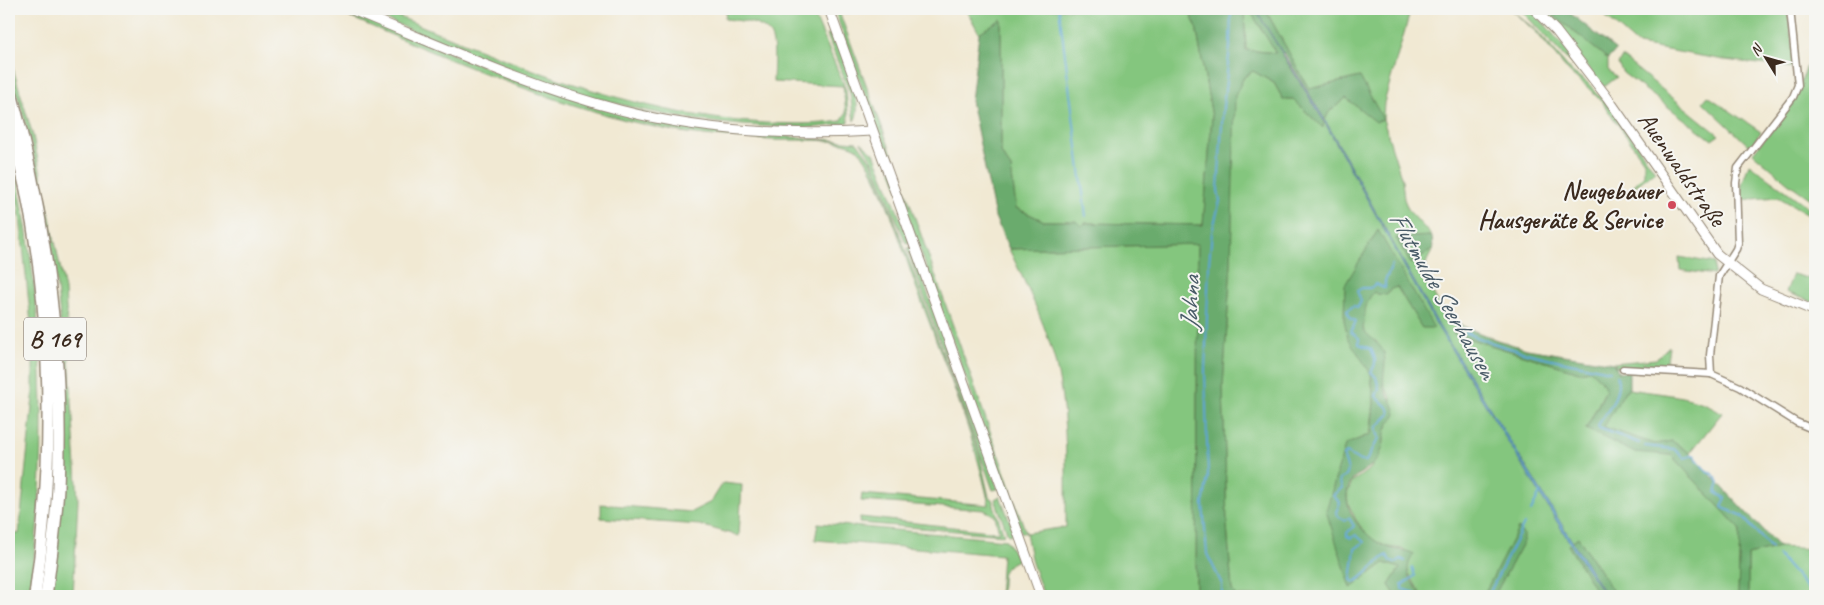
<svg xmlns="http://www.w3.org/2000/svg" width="1824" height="605" viewBox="0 0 1824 605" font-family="Caveat,sans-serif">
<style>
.green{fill:#84c67e;stroke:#60784e}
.forest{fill:#6bab6d;stroke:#536a46}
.water{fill:#5da5d4;stroke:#4c6879}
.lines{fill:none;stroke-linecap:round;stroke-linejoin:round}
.stream{stroke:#5da5d4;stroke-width:2}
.street-casing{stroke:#968a78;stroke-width:9}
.secondary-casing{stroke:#968a78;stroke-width:11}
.highway-casing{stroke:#968a78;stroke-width:14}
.street{stroke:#fff;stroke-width:6}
.secondary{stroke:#fff;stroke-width:9}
.highway{stroke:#fff;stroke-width:11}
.poi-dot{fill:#d1495b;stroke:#f6f6f2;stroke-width:2}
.labels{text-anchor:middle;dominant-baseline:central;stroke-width:4;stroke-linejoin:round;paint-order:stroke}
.shield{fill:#f6f6f2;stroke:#73675e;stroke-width:1}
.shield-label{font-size:24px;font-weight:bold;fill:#3b2a1e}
.street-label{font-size:25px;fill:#3b2a1e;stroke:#f6f6f2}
.poi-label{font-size:25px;font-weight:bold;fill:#3b2a1e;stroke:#f6f6f2;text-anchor:end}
.water-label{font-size:26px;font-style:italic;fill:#495b67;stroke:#f6f6f2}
</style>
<rect width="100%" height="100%" fill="#f6f6f2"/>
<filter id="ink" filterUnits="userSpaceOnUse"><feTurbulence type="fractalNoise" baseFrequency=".02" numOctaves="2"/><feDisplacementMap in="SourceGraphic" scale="10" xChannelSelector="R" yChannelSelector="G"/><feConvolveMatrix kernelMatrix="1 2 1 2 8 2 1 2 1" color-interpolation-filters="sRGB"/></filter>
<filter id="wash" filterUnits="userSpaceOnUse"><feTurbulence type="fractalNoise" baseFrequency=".0096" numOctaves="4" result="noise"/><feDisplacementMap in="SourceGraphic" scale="20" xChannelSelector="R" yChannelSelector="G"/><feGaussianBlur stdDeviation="1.12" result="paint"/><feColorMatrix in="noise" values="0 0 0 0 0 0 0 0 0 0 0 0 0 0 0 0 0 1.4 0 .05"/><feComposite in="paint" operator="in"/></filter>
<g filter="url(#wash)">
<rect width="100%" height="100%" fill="#f1e9d3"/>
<g class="green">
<path d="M 331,9 L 340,9 L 514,79 L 714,131 L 857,142 L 871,161 L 892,213 L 980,457 L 989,497 L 992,499 L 1004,535 L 859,523 L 860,517 L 999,532 L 995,516 L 984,510 L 861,501 L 862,494 L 989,505 C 973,428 940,354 914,281 C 902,248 880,172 857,148 C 837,137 795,141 771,140 C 737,138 702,136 669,130 C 551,106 441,56 331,9 Z"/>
<path d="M 360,9 L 380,9 C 504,59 629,116 765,123 C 790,124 816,125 841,121 L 846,113 L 843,86 L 773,82 C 775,33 778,24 725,19 L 726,9 L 812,9 L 846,90 L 849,122 C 820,130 789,128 759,126 C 617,120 489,61 360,9 Z"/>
<path d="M 834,9 L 876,9 L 840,14 L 906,192 L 1026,533 L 1066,527 C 1066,476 1068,423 1058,374 C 1049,330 1028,289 1009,249 L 1198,244 L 1196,588 L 1202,596 L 1044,596 L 1032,563 L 1026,533 L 1021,532 Z"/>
<polygon points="966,9 1188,9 1196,26 1212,117 1203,225 1086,223 1081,226 1070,221 1044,221 1016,208 1011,168 1001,154 1001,20 979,33"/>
<polygon points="1244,9 1249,9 1277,53 1246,50"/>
<path d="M 1265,9 L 1411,9 L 1384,103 L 1383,119 L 1402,180 L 1404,199 L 1409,211 L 1432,236 L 1396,238 L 1411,264 L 1433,249 C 1431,254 1427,259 1426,264 C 1423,280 1443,314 1455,323 L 1454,334 L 1579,372 L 1590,370 L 1601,380 L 1606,389 L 1586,429 L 1658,454 L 1671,455 L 1740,529 L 1738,596 L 1616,596 L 1578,537 L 1568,545 L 1599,596 L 1494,596 L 1523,543 L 1519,528 L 1483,596 L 1422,596 L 1407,570 L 1408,563 L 1404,549 L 1387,547 L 1369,538 L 1356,520 L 1348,503 L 1347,494 L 1352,482 L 1371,468 L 1384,443 L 1384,430 L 1389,422 L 1391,397 L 1384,386 L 1377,342 L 1369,337 L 1363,329 C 1365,318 1361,299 1374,292 C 1379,288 1391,289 1397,287 L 1422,328 L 1378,230 L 1345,286 L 1344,320 L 1371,374 L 1374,402 L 1370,434 L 1345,445 L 1351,588 L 1384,563 L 1400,568 L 1389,585 L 1396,596 L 1236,596 L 1232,590 L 1227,526 L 1223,386 L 1231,263 L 1234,96 L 1244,77 L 1253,71 L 1274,83 L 1283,99 L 1293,99 L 1322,127 L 1324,121 L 1438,325 L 1325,120 L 1329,112 L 1346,98 L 1360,77 L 1309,89 Z"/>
<polygon points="1510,9 1537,31 1572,72 1588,83 1603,100 1606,100 1655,171 1625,194 1644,175 1644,161 1602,102 1585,85 1570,73 1536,32"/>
<path d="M 1519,9 L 1530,9 C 1550,28 1566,50 1583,73 C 1573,70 1532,20 1519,9 Z"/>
<polygon points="1538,9 1546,9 1608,59 1608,70 1617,77 1604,87"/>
<polygon points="1597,9 1788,9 1795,68 1724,60 1638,45"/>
<path d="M 832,33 L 835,34 C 841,52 866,106 854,121 L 850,93 L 827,35 Z"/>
<path d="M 9,55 L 33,136 L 65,290 L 78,500 L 73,596 L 51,596 C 55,530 63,458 63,392 C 63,283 42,171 9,68 Z"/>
<polygon points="1622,57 1719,135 1712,140 1623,73 1618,64"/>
<polygon points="1807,65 1815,67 1815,202 1788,183 1753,153 1795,99"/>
<polygon points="1708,96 1761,132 1750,147 1703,102"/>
<path d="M 9,140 C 44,290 52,443 29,596 L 9,596 L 9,532 L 19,534 L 33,397 L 33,343 L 19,208 L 9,165 Z"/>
<polygon points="861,142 874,153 910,242 906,243 872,160"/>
<polygon points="1749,164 1811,209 1810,215 1778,197 1741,200 1742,184"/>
<polygon points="911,247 998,489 993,490 907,248"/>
<polygon points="1679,257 1715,263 1714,275 1680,270"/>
<polygon points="1793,274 1815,280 1815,303 1786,292"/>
<polygon points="1669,346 1666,368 1617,367 1614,363 1656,359"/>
<path d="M 1629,389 C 1658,394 1698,395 1722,413 L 1690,453 L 1672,441 L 1655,444 L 1603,427 L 1625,391 Z"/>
<polygon points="723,483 742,485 739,536 700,525 601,518 601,504 691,512 711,502"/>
<polygon points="1000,496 1014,532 1012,534 1008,535 995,499"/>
<path d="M 818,523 L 1006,540 L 1018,560 C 994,570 1007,580 999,596 L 1002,555 L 815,540 Z"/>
<polygon points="1779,547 1815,549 1815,596 1748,596 1748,555"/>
</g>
<g class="forest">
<polygon points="1188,9 1244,9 1246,50 1276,53 1249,9 1265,9 1309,89 1360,77 1383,119 1376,122 1346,98 1329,112 1325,120 1284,52 1282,54 1324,121 1323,128 1293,99 1283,99 1274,83 1253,71 1244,77 1235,96 1231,263 1223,386 1227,526 1232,590 1236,596 1202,596 1196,588 1198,244 1009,249 995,217 971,101 979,33 1001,19 1001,153 1011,168 1016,208 1044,221 1076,221 1081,226 1086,223 1203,225 1212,117 1196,26"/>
<polygon points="1546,9 1565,9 1616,50 1608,59"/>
<path d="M 1378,230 L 1434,328 L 1422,328 L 1397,287 L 1391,289 L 1387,295 L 1377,294 L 1374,292 C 1363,304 1366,314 1363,329 C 1369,338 1380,343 1384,353 C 1387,363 1382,376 1384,386 C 1387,396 1395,403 1396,415 C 1379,431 1388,443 1377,460 C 1370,469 1357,473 1351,482 C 1336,505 1365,538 1385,546 C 1395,551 1403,548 1414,554 C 1401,572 1412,580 1422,596 L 1396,596 L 1389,585 L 1400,568 L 1384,563 L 1351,588 L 1326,511 L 1345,445 L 1371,434 L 1374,402 L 1371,374 L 1348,338 L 1344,320 L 1345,285 Z"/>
<polygon points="1432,236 1433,249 1411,264 1396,238"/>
<polygon points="1455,323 1497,340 1527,349 1614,363 1619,373 1629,371 1629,389 1625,391 1604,427 1655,444 1672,441 1690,453 1779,547 1748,555 1748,596 1738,596 1740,529 1671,455 1633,452 1586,429 1606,390 1601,380 1590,370 1579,372 1454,334"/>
<polygon points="1518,528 1523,534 1523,543 1494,596 1483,596"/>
<polygon points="1578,537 1616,596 1599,596 1568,545"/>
</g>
<polygon class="water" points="1255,9 1325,120 1439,326 1606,596 1581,561 1437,326 1324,121"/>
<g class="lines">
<g class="stream">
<polyline points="1059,9 1086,216"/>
<path d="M 1392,265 L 1385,281 L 1385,288 L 1376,284 L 1370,288 L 1362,288 L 1357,291 L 1361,301 L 1358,307 L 1353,306 L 1347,311 L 1351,319 L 1356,321 L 1351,332 L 1359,338 L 1359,344 L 1371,349 C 1376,359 1377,363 1371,372 L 1376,377 L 1379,389 L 1376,396 L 1389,409 L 1390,414 L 1376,428 L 1379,438 L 1366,461 L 1360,461 L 1347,453 L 1343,455 L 1348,470 L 1346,476 L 1339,480 L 1342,488 L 1333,495 L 1340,503 L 1336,512 L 1339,517 L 1345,520 L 1349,518 L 1354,526 L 1347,533 L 1347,536 L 1351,538 L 1356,535 L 1364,542 L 1355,549 L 1351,580 L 1354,582 C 1363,579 1377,561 1387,555 L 1390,561 L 1395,563 L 1401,559 L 1405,561"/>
<path d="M 1459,330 C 1509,352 1557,360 1610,371"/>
<path d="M 1617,376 C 1622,393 1608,411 1598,425 L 1599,428 L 1639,443"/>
<polyline points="1645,446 1674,449 1684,458 1694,455 1707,472 1713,474 1719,482 1716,493 1726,498 1722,506 1723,508 1741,515 1771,548"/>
<polyline points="1531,511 1540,493"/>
<polyline points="1778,555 1814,596"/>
<polyline points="1412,567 1415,576 1402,585 1402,589 1413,592 1417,596"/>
<polyline points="1222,596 1222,584 1207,554 1203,504 1208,477 1205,371 1209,263 1212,232 1220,201 1218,190 1223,107 1230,47 1231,9"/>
<polyline points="1488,596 1524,524"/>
</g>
</g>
</g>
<g filter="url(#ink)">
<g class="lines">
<defs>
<g id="street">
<polyline points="1623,369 1711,374"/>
<polyline points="1711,374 1710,355 1719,276 1736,249 1738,243 1736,183 1738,168 1793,97 1798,85 1790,9"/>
<polyline points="1711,374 1740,387 1796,422 1815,430"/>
</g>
<g id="secondary">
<path d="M 350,9 C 439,45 527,86 620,110 C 701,131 789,136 872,131"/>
<polyline points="829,9 1041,596"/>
<polyline points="1534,9 1556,31 1607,97 1717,254 1761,289 1815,311"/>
</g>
<g id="highway">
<path d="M 9,85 C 46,218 64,349 58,487 C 56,523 51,560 46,596"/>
<path d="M 9,122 C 53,272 57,442 35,596"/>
</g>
</defs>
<use href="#street" class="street-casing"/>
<use href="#secondary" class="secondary-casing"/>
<use href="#highway" class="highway-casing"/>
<use href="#street" class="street"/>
<use href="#secondary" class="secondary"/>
<use href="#highway" class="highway"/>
</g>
</g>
<circle class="poi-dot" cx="1672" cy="205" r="5"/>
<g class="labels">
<rect class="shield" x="24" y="317.5" width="62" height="43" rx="4"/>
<g class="shield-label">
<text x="55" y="339">B 169</text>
</g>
<g class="street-label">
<text transform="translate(1682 169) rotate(55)">Auenwaldstraße</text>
</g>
<g class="poi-label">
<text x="1662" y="191">Neugebauer<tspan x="1662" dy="29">Hausgeräte &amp; Service</tspan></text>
</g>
<g class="water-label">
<text transform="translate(1443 295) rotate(60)">Flutmulde Seerhausen</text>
<text transform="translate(1190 303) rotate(-88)">Jahna</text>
</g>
</g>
<rect width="1824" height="605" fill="none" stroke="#f6f6f2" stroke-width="30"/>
<g transform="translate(1766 58) rotate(307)" stroke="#f6f6f2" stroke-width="4" paint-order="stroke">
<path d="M0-4L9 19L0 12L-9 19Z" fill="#3b2a1e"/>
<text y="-8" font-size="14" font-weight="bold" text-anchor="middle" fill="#3b2a1e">N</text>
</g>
</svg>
